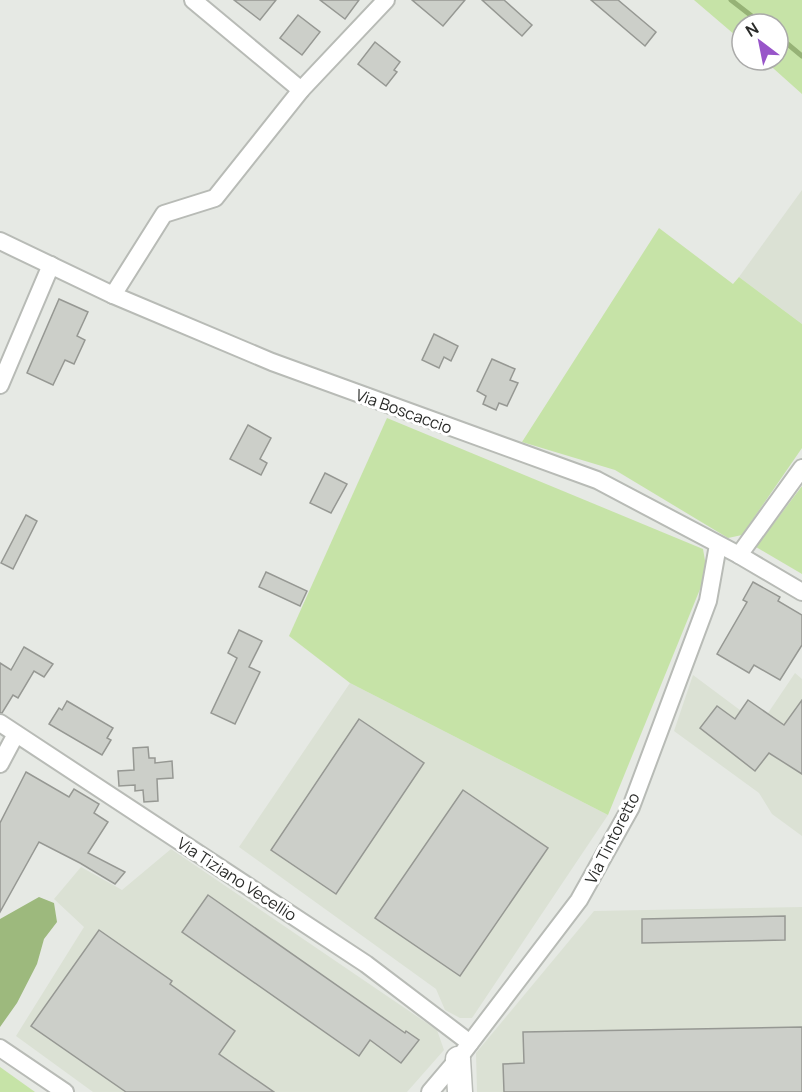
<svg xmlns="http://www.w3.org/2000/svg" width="802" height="1092" viewBox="0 0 802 1092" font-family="Manrope,sans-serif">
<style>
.built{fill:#dbe1d4}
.green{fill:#c6e3a7}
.forest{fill:#9db97d}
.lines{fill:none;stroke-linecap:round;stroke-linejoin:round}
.stream{stroke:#96b276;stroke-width:5}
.building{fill:#cccfc9;stroke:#969893;stroke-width:1.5}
.street-casing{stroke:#b8bbb6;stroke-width:20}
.secondary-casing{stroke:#b8bbb6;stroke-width:27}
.street{stroke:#fff;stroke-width:16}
.secondary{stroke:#fff;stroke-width:24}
.labels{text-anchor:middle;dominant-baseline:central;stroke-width:6;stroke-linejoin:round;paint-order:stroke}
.street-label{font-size:16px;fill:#2a2b29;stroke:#fff}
</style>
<rect width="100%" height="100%" fill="#e6e9e4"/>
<g class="built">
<polygon points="802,190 802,324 739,277"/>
<polygon points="795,673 802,679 802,836 772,814 759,793 674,731 693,675 760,725"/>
<polygon points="350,683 608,815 472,1018 460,1018 445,1010 436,989 239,847"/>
<polygon points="171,849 437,1030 444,1050 407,1092 93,1092 16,1036 84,927 54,899 81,867 122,890"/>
<polygon points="802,907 802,1092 477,1092 476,1053 594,911"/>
</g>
<g class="green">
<polygon points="694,0 802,0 802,94 764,60 778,60 778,24 742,24 742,41"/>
<polygon points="659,228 733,284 739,277 802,324 802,448 742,535 728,538 615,470 522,442"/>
<polygon points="387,418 703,549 707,572 608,815 350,683 289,636"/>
<polygon points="802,486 802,574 756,547"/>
<polygon points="0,1067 35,1092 0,1092"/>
</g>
<polygon class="forest" points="39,897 54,903 57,922 44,939 37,964 17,1003 0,1027 0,919"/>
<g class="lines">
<g class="stream">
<polyline points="731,0 762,24"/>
<polyline points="778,36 802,56"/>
</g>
</g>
<g class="building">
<polygon points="234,0 276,0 260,20"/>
<polygon points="320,0 359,0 345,19"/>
<polygon points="412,0 465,0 443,26"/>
<polygon points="482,0 504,0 532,25 522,36"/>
<polygon points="591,0 618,0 656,32 645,46"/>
<polygon points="298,15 320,32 302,55 280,38"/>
<polygon points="375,42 400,62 394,70 397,72 386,86 358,64"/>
<polygon points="59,299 88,312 77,336 85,340 74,364 65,360 53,385 27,373"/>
<polygon points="434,334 458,346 451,361 444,357 439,368 422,360"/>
<polygon points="492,359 515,369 510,380 518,383 507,406 499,403 496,410 483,404 486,396 477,391"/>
<polygon points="248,425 271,438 260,459 267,463 261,475 230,459"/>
<polygon points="325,473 347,484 331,513 310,503"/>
<polygon points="26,515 37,521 13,569 1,563"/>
<polygon points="266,572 307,591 300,606 259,587"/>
<polygon points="753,582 780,597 778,601 802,615 802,645 780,680 754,665 749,673 717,654 747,602 743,600"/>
<polygon points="239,630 262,641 249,667 260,672 235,724 211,713 237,658 228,653"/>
<polygon points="24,647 53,664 44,677 34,671 18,698 13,695 2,713 0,713 0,663 11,670"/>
<polygon points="748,700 784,725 802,700 802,774 769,753 755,771 700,728 717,706 735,719"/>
<polygon points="67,701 113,728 107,738 111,740 102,755 49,724 59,708 62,710"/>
<polygon points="359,719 424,763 336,894 271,850"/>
<polygon points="148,747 149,758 155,758 155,763 172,761 173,778 157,779 158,801 144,802 143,790 135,791 135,785 119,786 118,771 134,770 133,748"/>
<polygon points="26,772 69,797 74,789 99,804 94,813 108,822 88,853 125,872 115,884 80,863 39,842 0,912 0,823"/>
<polygon points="463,790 548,848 460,976 375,918"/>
<polygon points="208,895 405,1033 406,1031 419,1040 401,1063 370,1040 359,1056 182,932"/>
<polygon points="785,916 785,940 642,943 642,919"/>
<polygon points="99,930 172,981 170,984 235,1031 219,1054 274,1092 126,1092 31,1026"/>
<polygon points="802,1027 802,1092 504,1092 503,1064 524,1063 523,1032"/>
</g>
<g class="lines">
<defs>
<g id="street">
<polyline points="193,0 301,90"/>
<polyline points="0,241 113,295 272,362 597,480 739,555 802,592"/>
<polyline points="113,295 164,214 215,198 301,90 386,0"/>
<polyline points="0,385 51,265"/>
<polyline points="739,555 802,468"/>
<polyline points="0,723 366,964 470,1043"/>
<polyline points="0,764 16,734"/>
<polyline points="0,1048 65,1092"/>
<polyline points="430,1092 458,1059 579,900 631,807 708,601 718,545"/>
</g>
<polyline id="secondary" points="458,1059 460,1092"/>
</defs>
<use href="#street" class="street-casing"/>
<use href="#secondary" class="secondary-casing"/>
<use href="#street" class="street"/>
<use href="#secondary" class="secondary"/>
</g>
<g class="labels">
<g class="street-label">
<text transform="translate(404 411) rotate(20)">Via Boscaccio</text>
<text transform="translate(612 838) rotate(-63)">Via Tintoretto</text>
<text transform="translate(237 879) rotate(33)">Via Tiziano Vecellio</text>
</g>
</g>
<g transform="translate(760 42) rotate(328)"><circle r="28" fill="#ffffff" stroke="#aaaaa9" stroke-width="1.5"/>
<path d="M0-4.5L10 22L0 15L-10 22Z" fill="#9855c9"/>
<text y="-9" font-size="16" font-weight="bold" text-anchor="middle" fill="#2a2b29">N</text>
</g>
</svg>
